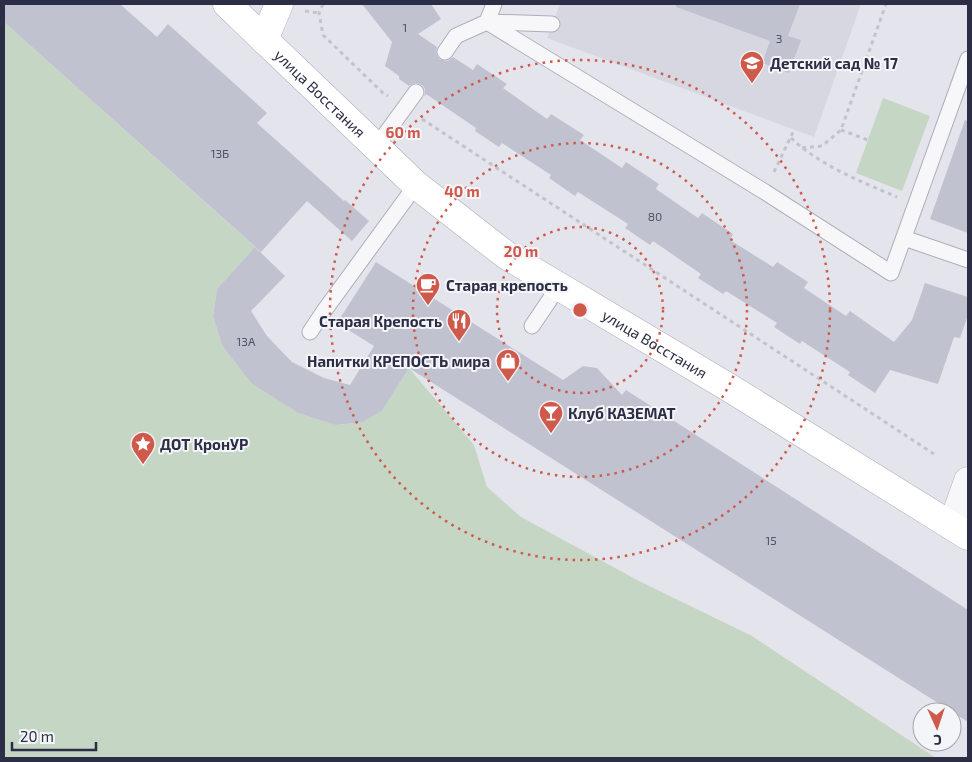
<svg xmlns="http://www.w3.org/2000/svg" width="972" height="762" viewBox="0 0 972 762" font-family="'Exo 2',sans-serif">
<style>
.built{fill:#d6d7e1}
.green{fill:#c5d6c5}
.building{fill:#c1c2cf}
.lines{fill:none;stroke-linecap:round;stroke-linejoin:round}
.lane-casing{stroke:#acaeba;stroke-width:17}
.street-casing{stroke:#acaeba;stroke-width:29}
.secondary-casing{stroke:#acaeba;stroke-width:29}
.path{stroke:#c2c3cb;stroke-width:3;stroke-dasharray:4 4;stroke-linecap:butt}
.lane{stroke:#f7f7fa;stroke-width:15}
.street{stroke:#f7f7fa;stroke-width:28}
.secondary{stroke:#fff;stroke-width:28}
.ring{fill:none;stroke:#cf594a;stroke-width:2.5;stroke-dasharray:2.5 5}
.labels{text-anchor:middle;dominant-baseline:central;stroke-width:4;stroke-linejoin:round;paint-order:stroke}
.number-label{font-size:12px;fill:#505367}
.poi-label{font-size:15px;font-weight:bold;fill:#2b2e44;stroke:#f4f5f9;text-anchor:start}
.street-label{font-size:15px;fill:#2b2e44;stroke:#f4f5f9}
.centre{fill:#cf594a;stroke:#f4f5f9;stroke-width:2.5}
.ring-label{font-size:15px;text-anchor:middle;font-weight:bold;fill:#cf594a;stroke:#f4f5f9;stroke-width:4;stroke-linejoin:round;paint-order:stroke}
</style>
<rect width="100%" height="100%" fill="#e4e5ec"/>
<polygon class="built" points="560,4 861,4 814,137 547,38"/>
<g class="green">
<polygon points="4,22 255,247 217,289 213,317 223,347 252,384 298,413 337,425 363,422 382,411 409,368 474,445 487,487 521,517 639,581 752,636 936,758 4,758"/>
<polygon points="883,98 930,116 902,191 856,173"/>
</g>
<g class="building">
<polygon points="4,4 120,4 157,37 168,24 267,113 257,123 344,201 345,200 369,221 352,241 307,201 261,252 4,22"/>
<polygon points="362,4 431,4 441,19 418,34 437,47 436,52 437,56 439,59 445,61 449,60 453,57 473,70 477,64 507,84 503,88 547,119 551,114 584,135 580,140 622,168 626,162 659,184 656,189 698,218 702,213 733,234 730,240 773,267 777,262 808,282 804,288 846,316 850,311 894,342 912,320 925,283 968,297 968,315 960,338 954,337 938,384 890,370 875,393 848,375 850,372 802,341 800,344 774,327 777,323 726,291 723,294 698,278 701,274 653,241 650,245 625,228 628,224 578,192 575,196 549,178 551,175 502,143 499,147 475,131 476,128 426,94 424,97 425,92 425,89 422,85 416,83 412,84 409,86 399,79 399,76 385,66 392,42"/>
<polygon points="676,4 800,4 788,36 801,40 789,73 762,63 770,41 676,7"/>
<polygon points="965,120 968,121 968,233 930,219"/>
<polygon points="255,247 285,276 251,311 267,336 292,362 324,378 350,385 374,346 337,323 376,262 563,380 583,366 597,368 622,395 626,390 968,610 968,722 409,368 382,411 363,422 336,425 298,413 252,384 223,347 213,317 217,289"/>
</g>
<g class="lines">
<defs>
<g id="lane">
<polyline points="487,22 765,192 891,273 968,59"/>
<polyline points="489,22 552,24"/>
<polyline points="445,52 456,36 487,22 494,4"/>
<polyline points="376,147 416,92"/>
<polyline points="904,238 968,260"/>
<polyline points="532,326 559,286"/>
<polyline points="310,332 324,311 416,185"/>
</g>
<polyline id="street" points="952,526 968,481"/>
<g id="secondary">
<path id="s1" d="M 227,4 L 416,185 L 506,255 L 728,387 L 968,536"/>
<polyline points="264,40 279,4"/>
</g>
</defs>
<use href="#lane" class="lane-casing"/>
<use href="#street" class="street-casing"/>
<use href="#secondary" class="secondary-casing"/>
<g class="path">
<polyline points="323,4 319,13 323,35 383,93 388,96"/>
<polyline points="305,11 319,13"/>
<polyline points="422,119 934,454"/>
<polyline points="841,130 868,140"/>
<path d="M 791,138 C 821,166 860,181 897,197"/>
<polyline points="802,148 822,146 841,130 886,4"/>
<polyline points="774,172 794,130"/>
</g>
<use href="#lane" class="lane"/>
<use href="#street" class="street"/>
<use href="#secondary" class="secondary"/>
</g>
<g class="ring">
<circle cx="580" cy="310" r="83"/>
<circle cx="580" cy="310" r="167"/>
<circle cx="580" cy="310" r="250"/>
</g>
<defs>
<symbol id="school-pin" viewBox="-11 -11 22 30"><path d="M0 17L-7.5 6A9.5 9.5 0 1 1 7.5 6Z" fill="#cf594a" stroke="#f4f5f9"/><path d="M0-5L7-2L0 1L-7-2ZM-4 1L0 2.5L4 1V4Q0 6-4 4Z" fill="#fff"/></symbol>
<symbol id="cafe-pin" viewBox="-11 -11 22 30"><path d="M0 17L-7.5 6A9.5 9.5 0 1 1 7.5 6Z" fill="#cf594a" stroke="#f4f5f9"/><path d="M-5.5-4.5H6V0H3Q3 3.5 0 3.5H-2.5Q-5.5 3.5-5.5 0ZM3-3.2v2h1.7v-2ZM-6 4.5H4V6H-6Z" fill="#fff"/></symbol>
<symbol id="restaurant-pin" viewBox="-11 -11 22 30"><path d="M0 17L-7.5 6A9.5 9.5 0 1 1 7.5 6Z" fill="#cf594a" stroke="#f4f5f9"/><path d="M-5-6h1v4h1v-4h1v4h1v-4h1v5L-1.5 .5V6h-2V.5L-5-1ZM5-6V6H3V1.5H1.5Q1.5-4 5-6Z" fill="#fff"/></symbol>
<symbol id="shop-pin" viewBox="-11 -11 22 30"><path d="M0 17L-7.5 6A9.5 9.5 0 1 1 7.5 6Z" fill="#cf594a" stroke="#f4f5f9"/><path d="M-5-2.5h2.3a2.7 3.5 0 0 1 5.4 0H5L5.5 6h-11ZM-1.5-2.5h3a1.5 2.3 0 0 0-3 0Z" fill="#fff"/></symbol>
<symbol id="bar-pin" viewBox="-11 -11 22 30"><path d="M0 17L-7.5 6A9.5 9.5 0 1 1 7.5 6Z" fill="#cf594a" stroke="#f4f5f9"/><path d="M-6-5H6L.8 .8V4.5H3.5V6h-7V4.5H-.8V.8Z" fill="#fff"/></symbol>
<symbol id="sight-pin" viewBox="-11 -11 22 30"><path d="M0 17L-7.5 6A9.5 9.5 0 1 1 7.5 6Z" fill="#cf594a" stroke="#f4f5f9"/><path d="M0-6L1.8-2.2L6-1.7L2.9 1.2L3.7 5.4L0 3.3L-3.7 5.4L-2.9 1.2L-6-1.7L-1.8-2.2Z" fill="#fff"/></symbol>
</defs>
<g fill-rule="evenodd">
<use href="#school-pin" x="738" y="49" width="28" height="38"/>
<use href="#cafe-pin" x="414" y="271" width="28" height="38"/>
<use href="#restaurant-pin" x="445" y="307" width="28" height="38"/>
<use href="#shop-pin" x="494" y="347" width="28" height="38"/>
<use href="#bar-pin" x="537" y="399" width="28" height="38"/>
<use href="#sight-pin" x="129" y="430" width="28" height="38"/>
</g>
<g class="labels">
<g class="number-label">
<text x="405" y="27">1</text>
<text x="779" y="38">3</text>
<text x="220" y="153">13Б</text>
<text x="655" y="216">80</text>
<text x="246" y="341">13А</text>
<text x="771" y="540">15</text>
</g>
<g class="poi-label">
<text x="770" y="63">Детский сад № 17</text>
<text x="446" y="285">Старая крепость</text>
<text x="442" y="321" text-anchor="end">Старая Крепость</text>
<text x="490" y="361" text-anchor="end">Напитки КРЕПОСТЬ мира</text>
<text x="568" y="413">Клуб КАЗЕМАТ</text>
<text x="160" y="444">ДОТ КронУР</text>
</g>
<g class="street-label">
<text stroke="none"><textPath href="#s1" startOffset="129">улица Восстания</textPath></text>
<text stroke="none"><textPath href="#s1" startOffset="549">улица Восстания</textPath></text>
</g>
</g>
<circle cx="580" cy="310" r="8" class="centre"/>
<g class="ring-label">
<text x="403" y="138">60 m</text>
<text x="462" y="197">40 m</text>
<text x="521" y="257">20 m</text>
</g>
<rect width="972" height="762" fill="none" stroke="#2b2e44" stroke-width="10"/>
<g transform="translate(937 727) rotate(177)"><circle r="24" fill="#f4f5f9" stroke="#a4a5b1"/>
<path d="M0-4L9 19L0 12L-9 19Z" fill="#cf594a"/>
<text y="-8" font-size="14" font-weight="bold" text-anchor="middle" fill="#2b2e44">С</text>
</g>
<path d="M12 742v8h84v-8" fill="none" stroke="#2b2e44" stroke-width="2.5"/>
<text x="20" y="742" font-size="15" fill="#2b2e44" stroke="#f4f5f9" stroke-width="4" paint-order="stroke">20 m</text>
</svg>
